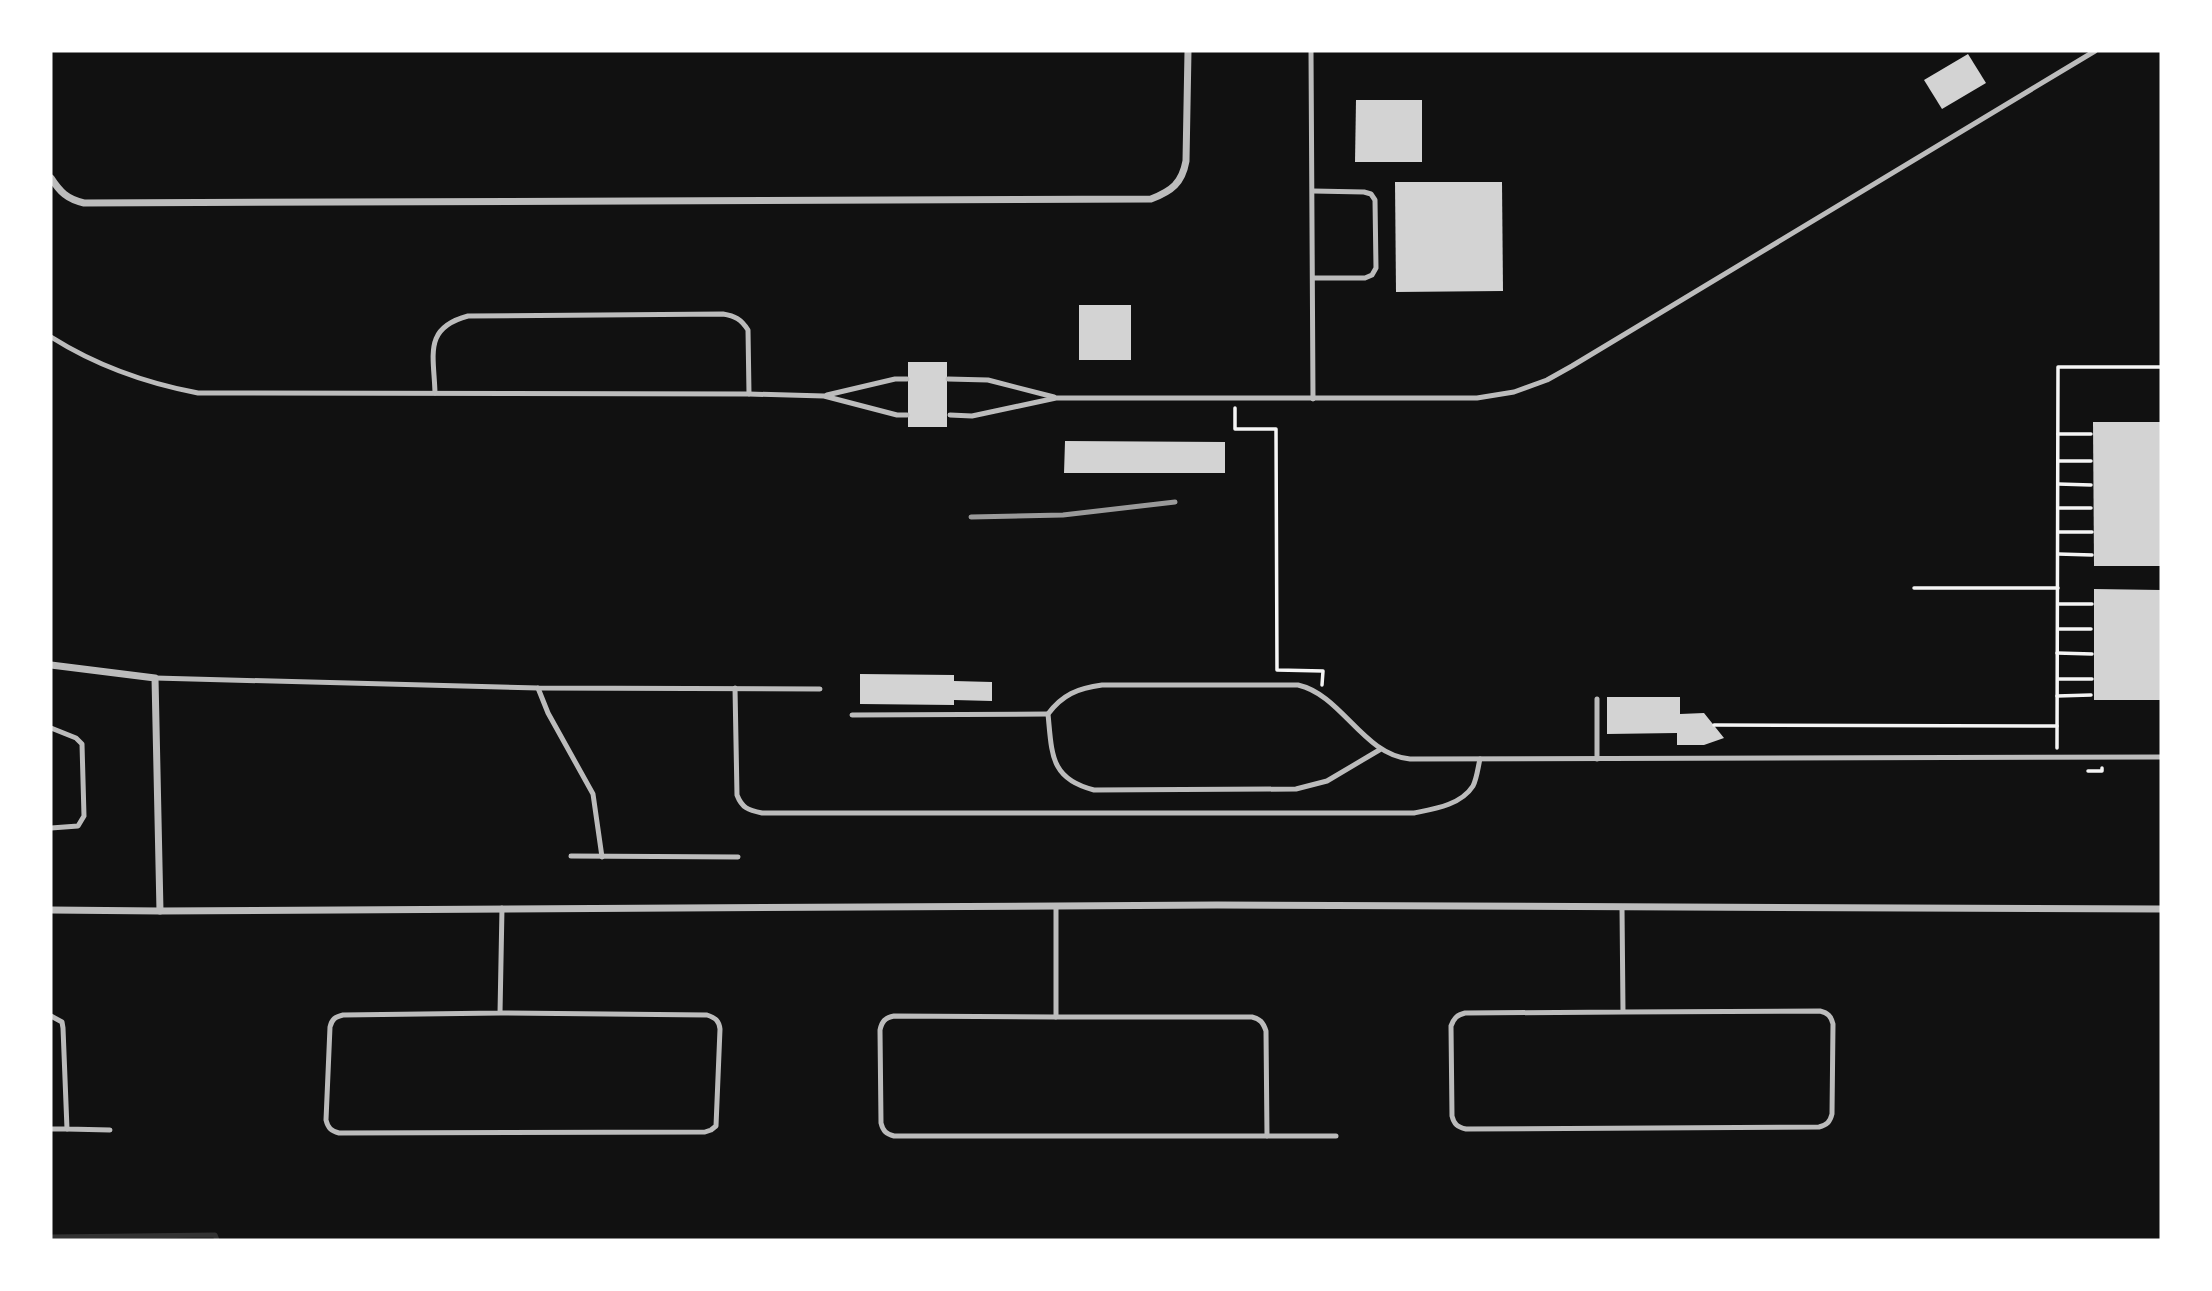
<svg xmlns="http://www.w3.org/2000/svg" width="2212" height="1291" viewBox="0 0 2212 1291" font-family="Jost,sans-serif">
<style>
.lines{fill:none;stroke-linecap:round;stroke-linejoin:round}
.stream{stroke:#333;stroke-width:5}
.building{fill:#d3d3d3}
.path{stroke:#f5f5f5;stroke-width:3.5}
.service{stroke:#bcbcbc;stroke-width:5}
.minor{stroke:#bcbcbc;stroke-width:7}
.rail{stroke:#9a9a9a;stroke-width:5}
</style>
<rect width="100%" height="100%" fill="#111"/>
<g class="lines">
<polyline class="stream" points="51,1237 215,1235 217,1240"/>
</g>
<g class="building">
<polygon points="1968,54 1986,83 1942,109 1924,80"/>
<polygon points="1356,100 1422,100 1422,162 1355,162"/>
<polygon points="1395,182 1502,182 1503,291 1396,292"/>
<rect x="1079" y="305" width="52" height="55"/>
<rect x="908" y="362" width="39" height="65"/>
<polygon points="2093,422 2161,422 2161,566 2094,566"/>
<polygon points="1065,441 1225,442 1225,473 1064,473"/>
<polygon points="2094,589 2161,590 2161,700 2094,700"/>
<polygon points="860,674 954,675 954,681 992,682 992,701 954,700 954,705 860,704"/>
<polygon points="1607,697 1680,697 1680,714 1704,713 1724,738 1704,745 1677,745 1677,733 1607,734"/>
</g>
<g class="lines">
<g class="path">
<polyline points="1235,408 1235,429 1276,429 1277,670 1323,671 1322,685"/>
<polyline points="2058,434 2091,434"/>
<polyline points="2058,461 2091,461"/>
<polyline points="2058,484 2091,485"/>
<polyline points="2058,508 2091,508"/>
<polyline points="2058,532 2092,532"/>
<polyline points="2058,554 2092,555"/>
<polyline points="1914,588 2058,588"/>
<polyline points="2058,604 2092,604"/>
<polyline points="2058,629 2091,629"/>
<polyline points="2057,653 2092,654"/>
<polyline points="2058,679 2092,679"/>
<polyline points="2057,696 2091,695"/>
<polyline points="1714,725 2057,726"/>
<polyline points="2057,748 2058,367 2161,367"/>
<polyline points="2088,771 2102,771 2102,768"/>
</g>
<g class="service">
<polyline points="1311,51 1313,399"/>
<polyline points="1313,191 1364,192 1371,194 1375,200 1376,268 1372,275 1365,278 1314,278"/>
<path d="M 51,337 C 97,366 145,383 198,393 L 749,394 L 824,396 L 897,415 L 907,415"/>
<polyline points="948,379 988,380 1054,397"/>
<path d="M 435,393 C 434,355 423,328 468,316 L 723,314 C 735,316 741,319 748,330 L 749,394"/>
<polyline points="827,395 895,379 907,379"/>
<polyline points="950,415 972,416 1056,398 1477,398 1514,392 1547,380 1572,366 2095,51"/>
<polyline points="155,678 538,688 820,689"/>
<polyline points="538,688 548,713 593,794 602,857"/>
<path d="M 735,688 L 737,795 C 742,808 748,810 762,813 L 1414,813 C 1434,809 1461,805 1473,786 C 1477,778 1478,767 1480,759"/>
<polyline points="1597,699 1597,759"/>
<polyline points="852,715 1048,714"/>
<polyline points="51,728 76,738 82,744 84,816 78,826 51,828"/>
<path d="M 1381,749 L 1327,781 L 1296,789 L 1094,790 C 1050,779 1052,754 1048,714 C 1062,695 1078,688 1102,685 L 1298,685 C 1342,695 1363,755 1410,759 L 2161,757"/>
<polyline points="571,856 738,857"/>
<path d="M 1056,906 L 1056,1017 L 1252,1017 C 1260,1019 1263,1022 1266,1031 L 1267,1136"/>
<path d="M 1622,907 L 1623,1012 L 1820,1011 C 1828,1013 1831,1016 1833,1024 L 1832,1114 C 1830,1122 1827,1125 1819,1127 L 1466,1129 C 1457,1127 1454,1124 1452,1116 L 1451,1026 C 1454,1018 1457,1015 1465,1013 L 1623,1012"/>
<path d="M 500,1013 L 343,1015 C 335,1017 332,1019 330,1027 L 326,1120 C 328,1128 331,1131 339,1133 L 705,1132 L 711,1130 L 716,1126 L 720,1029 C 719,1021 716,1018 707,1015 L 500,1013 L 502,908"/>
<polyline points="51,1016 62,1022 63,1028 67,1129 110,1130"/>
<path d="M 1056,1017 L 894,1016 C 885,1018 882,1021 880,1030 L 881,1123 C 883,1131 886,1134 894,1136 L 1336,1136"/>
<polyline points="51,1129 67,1129"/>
</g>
<g class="minor">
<path d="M 51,178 C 60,192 67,199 84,203 L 1151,199 C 1172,191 1182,183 1186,161 L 1188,51"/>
<polyline points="51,665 155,678 160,911"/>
<polyline points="51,910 160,911 1217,905 2161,909"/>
</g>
<polyline class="rail" points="971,517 1063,515 1175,502"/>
</g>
<rect width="2212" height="1291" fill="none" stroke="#ffffff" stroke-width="105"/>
</svg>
